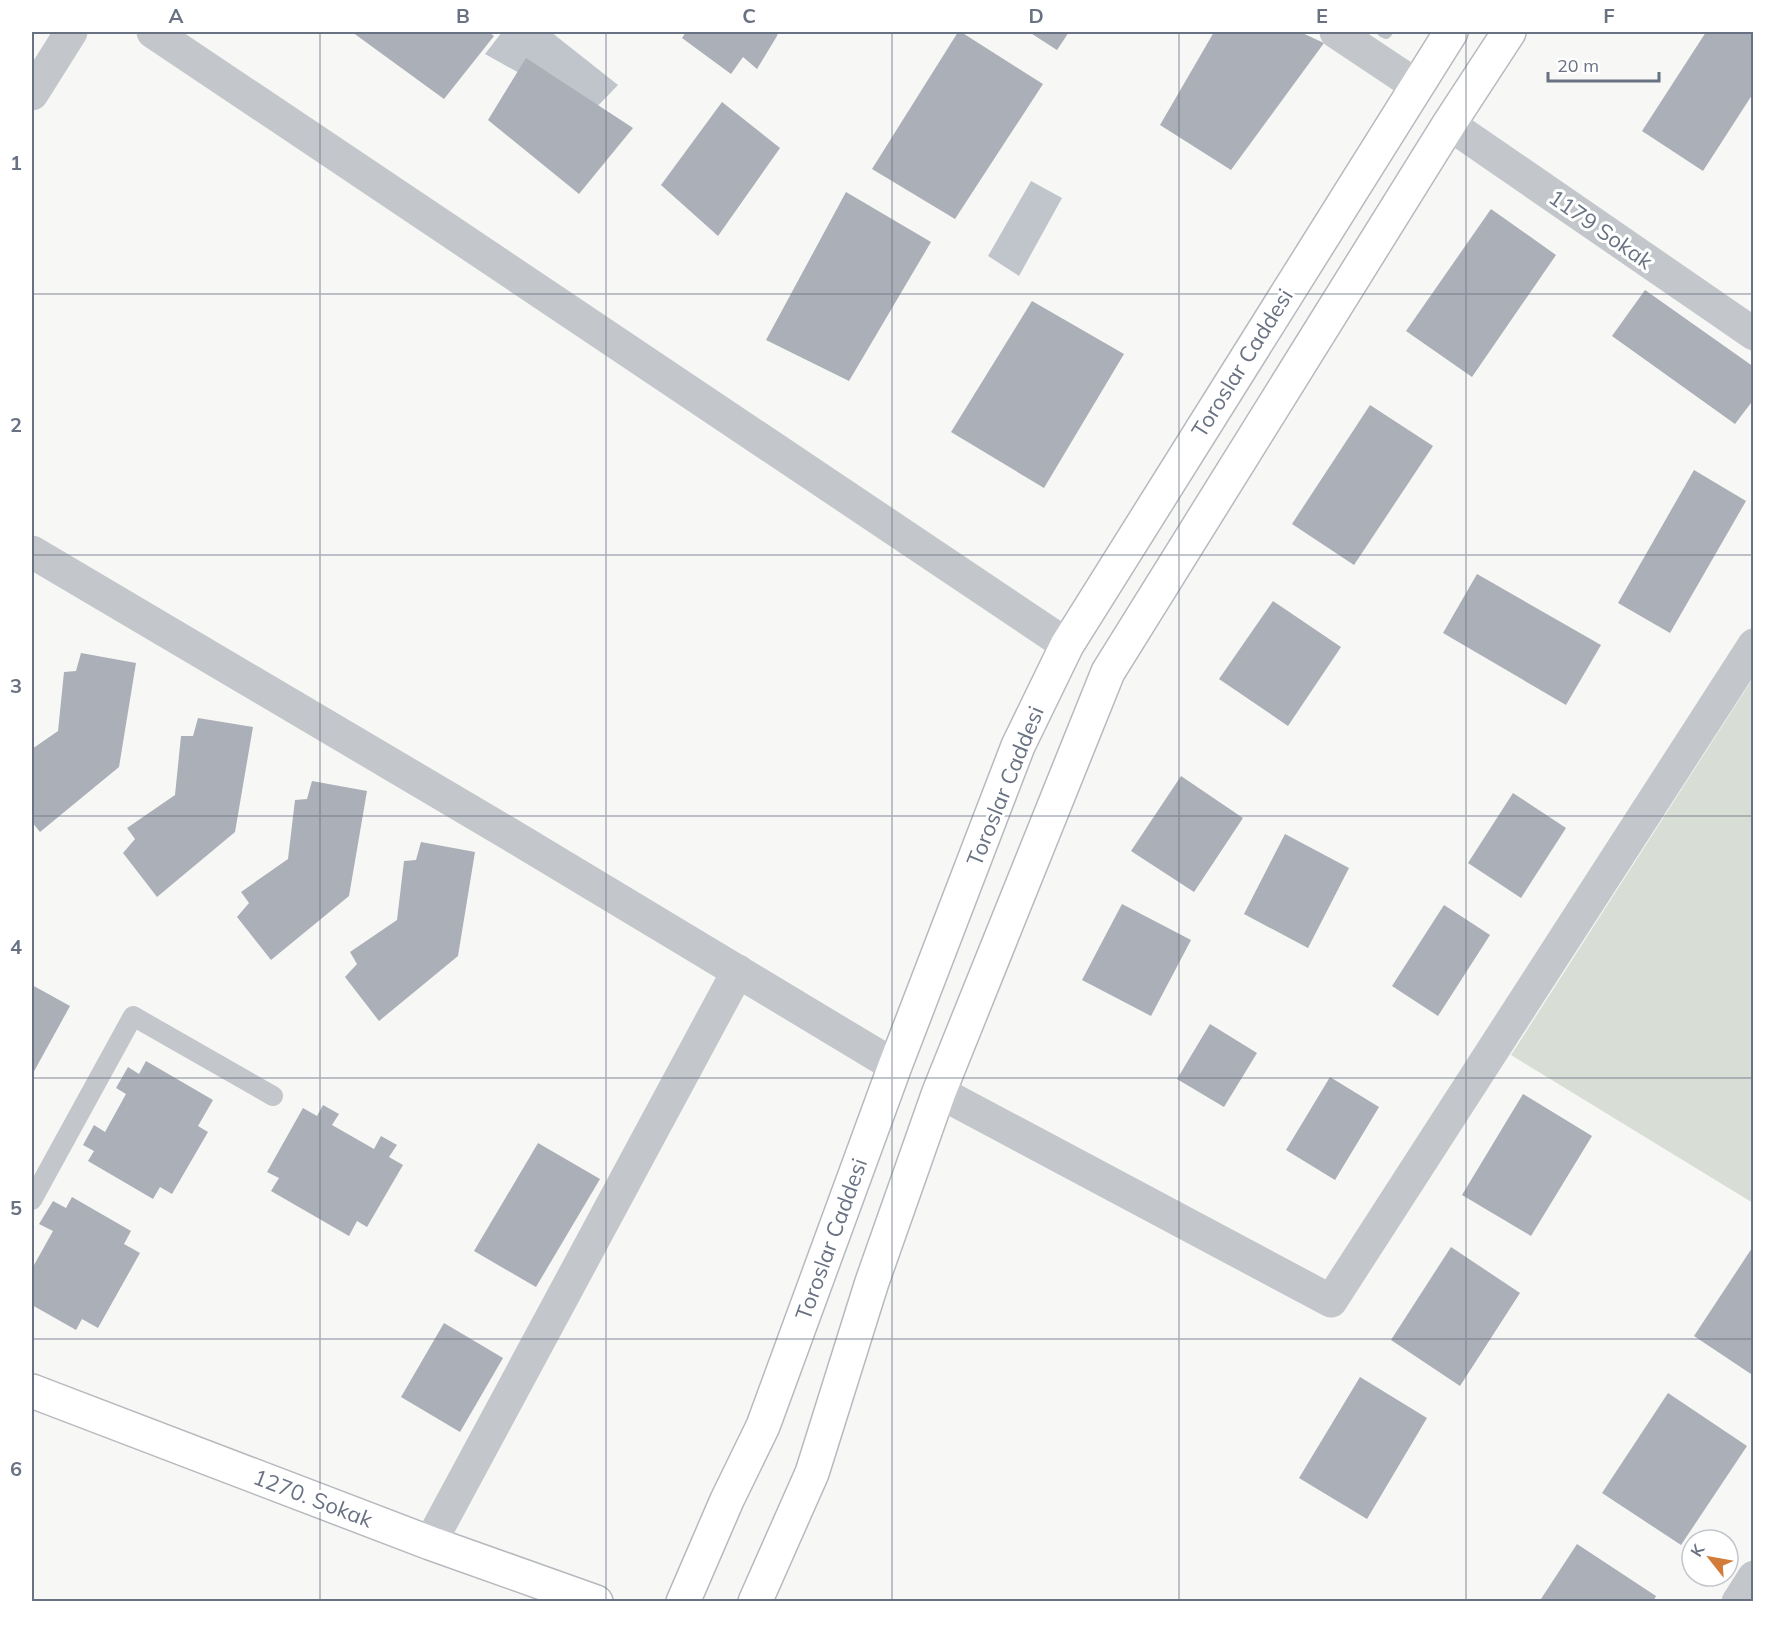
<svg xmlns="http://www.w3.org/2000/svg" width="1785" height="1633" viewBox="0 0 1785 1633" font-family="Mulish,sans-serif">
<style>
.green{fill:#d8ded6}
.water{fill:#c0c5cc}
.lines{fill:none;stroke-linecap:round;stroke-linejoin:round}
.stream{stroke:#c0c5cc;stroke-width:10}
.building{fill:#abafb7}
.secondary-casing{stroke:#b6b9be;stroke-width:36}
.lane{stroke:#c3c6ca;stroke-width:20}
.street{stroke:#c3c6ca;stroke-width:33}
.secondary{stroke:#fff;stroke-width:33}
.grid{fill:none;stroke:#697283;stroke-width:1.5;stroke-opacity:0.55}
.labels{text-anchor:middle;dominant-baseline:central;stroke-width:6;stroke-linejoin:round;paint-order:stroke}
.street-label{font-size:22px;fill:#697283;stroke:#fff}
.neatline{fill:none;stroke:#697283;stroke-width:2}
.grid-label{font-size:20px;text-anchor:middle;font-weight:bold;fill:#697283}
</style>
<rect width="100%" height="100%" fill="#f7f7f5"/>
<polygon class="green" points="1753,678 1753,1203 1511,1055"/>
<g class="water">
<polygon points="502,32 551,32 618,85 591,113 485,54"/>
<polygon points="1031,181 1062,198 1019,276 988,256"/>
</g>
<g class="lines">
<polyline class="stream" points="1382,32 1386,34 1388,32"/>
</g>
<g class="building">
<polygon points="352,32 489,32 494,36 444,99"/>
<polygon points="686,32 778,32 777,36 757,69 743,57 731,74 682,38"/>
<polygon points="958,32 961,32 1043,84 955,219 872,169"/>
<polygon points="1029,32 1069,32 1057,50"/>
<polygon points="1214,32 1300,32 1324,43 1231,170 1160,125"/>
<polygon points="1706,32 1754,32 1754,92 1703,171 1642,131"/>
<polygon points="526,58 633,128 579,194 488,120"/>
<polygon points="722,102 780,148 718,236 661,185"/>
<polygon points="846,192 931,242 849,381 766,340"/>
<polygon points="1491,209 1556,255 1472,377 1406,331"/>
<polygon points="1645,290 1754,367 1754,399 1735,424 1612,336"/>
<polygon points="1032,301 1124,354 1044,488 951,432"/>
<polygon points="1370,405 1433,446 1354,565 1292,524"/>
<polygon points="1694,470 1746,501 1670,633 1618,603"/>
<polygon points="1477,574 1601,645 1566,705 1443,633"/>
<polygon points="1273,601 1341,647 1288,726 1219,679"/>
<polygon points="81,653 136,663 119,767 40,832 32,822 32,749 58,731 64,672 76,671"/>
<polygon points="198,718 253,727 235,832 157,897 123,853 135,839 127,828 175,795 181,736 193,736"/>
<polygon points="1181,776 1243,818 1194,892 1131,851"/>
<polygon points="312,781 367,791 349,896 271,960 237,917 249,903 241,892 288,859 295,800 307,799"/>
<polygon points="1513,793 1566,828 1521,898 1468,863"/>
<polygon points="1285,834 1349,868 1308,948 1244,914"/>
<polygon points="421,842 475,852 458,956 379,1021 345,977 357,964 350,952 397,920 404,861 416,860"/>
<polygon points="1122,904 1191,940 1151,1016 1082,980"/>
<polygon points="1444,905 1490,935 1438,1016 1392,986"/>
<polygon points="32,985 70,1006 32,1075"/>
<polygon points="1210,1024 1257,1053 1224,1107 1177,1079"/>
<polygon points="146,1061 213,1100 198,1126 208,1132 172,1194 160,1187 153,1199 88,1161 94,1151 83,1145 94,1125 105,1132 126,1094 116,1088 128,1067 139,1074"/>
<polygon points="1330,1077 1379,1107 1335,1180 1286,1150"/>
<polygon points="1523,1094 1592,1136 1531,1236 1462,1195"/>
<polygon points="323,1105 339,1114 332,1125 374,1149 381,1136 397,1145 389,1157 403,1165 367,1227 357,1221 349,1236 271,1191 279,1178 267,1172 303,1108 317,1116"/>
<polygon points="538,1143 600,1179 536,1287 474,1251"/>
<polygon points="72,1197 131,1231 124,1244 140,1253 98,1328 82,1319 76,1330 32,1305 32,1263 34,1265 53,1231 39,1224 53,1201 66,1208"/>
<polygon points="1754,1245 1754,1376 1694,1336"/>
<polygon points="1451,1247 1520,1293 1460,1386 1391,1340"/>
<polygon points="444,1323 503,1358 460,1432 401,1397"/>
<polygon points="1360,1377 1427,1418 1367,1519 1299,1478"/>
<polygon points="1668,1393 1747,1446 1681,1545 1602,1493"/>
<polygon points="1577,1544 1656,1596 1653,1602 1539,1602"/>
</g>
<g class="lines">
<defs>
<g id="secondary">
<polyline points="32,1391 430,1543 596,1602"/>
<polyline points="683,1602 727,1500 763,1426 895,1066 1018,746 1067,645 1451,32"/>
<polyline points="755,1602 812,1473 872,1282 939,1092 1108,672 1449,124 1509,32"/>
</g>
</defs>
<use href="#secondary" class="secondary-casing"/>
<polyline class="lane" points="32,1200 133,1016 273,1096"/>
<g class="street">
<polyline points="153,32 1067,645"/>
<polyline points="1336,32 1417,86"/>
<polyline points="32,94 71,32"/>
<polyline points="1449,124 1754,334"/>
<polyline points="32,552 511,835 895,1066"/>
<polyline points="939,1092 1331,1301 1754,645"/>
<polyline points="430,1543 738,971"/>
<polyline points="1738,1602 1754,1577"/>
</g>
<use href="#secondary" class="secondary"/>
</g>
<path class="grid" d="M 320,32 L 320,1602M 606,32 L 606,1602M 892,32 L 892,1602M 1179,32 L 1179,1602M 1466,32 L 1466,1602M 32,294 L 1754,294M 32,555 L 1754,555M 32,816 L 1754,816M 32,1078 L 1754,1078M 32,1339 L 1754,1339"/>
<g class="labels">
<g class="street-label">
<text transform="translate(1601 229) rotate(35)">1179 Sokak</text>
<text transform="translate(1242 363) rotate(-58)">Toroslar Caddesi</text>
<text transform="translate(1005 786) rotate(-68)">Toroslar Caddesi</text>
<text transform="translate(831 1239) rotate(-70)">Toroslar Caddesi</text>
<text transform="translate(313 1498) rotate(21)">1270. Sokak</text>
</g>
</g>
<rect width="1785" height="1633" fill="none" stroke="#ffffff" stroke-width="66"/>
<g transform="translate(1710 1558) rotate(301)"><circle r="28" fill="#ffffff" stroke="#c3c7cd" stroke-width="1.5"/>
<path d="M0-4.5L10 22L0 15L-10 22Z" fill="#d27c3a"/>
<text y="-9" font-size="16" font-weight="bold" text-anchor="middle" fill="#697283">K</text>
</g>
<path d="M1548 72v9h111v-9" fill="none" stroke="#697283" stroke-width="3"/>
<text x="1557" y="72" font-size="18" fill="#697283" stroke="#ffffff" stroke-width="4.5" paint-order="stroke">20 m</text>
<rect x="33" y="33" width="1719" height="1567" class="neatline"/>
<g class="grid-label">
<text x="176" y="23">A</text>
<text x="463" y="23">B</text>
<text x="749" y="23">C</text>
<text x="1036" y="23">D</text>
<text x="1322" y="23">E</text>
<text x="1609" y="23">F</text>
<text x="16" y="170">1</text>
<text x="16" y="432">2</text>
<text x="16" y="693">3</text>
<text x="16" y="954">4</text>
<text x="16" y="1215">5</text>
<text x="16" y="1476">6</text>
</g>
</svg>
